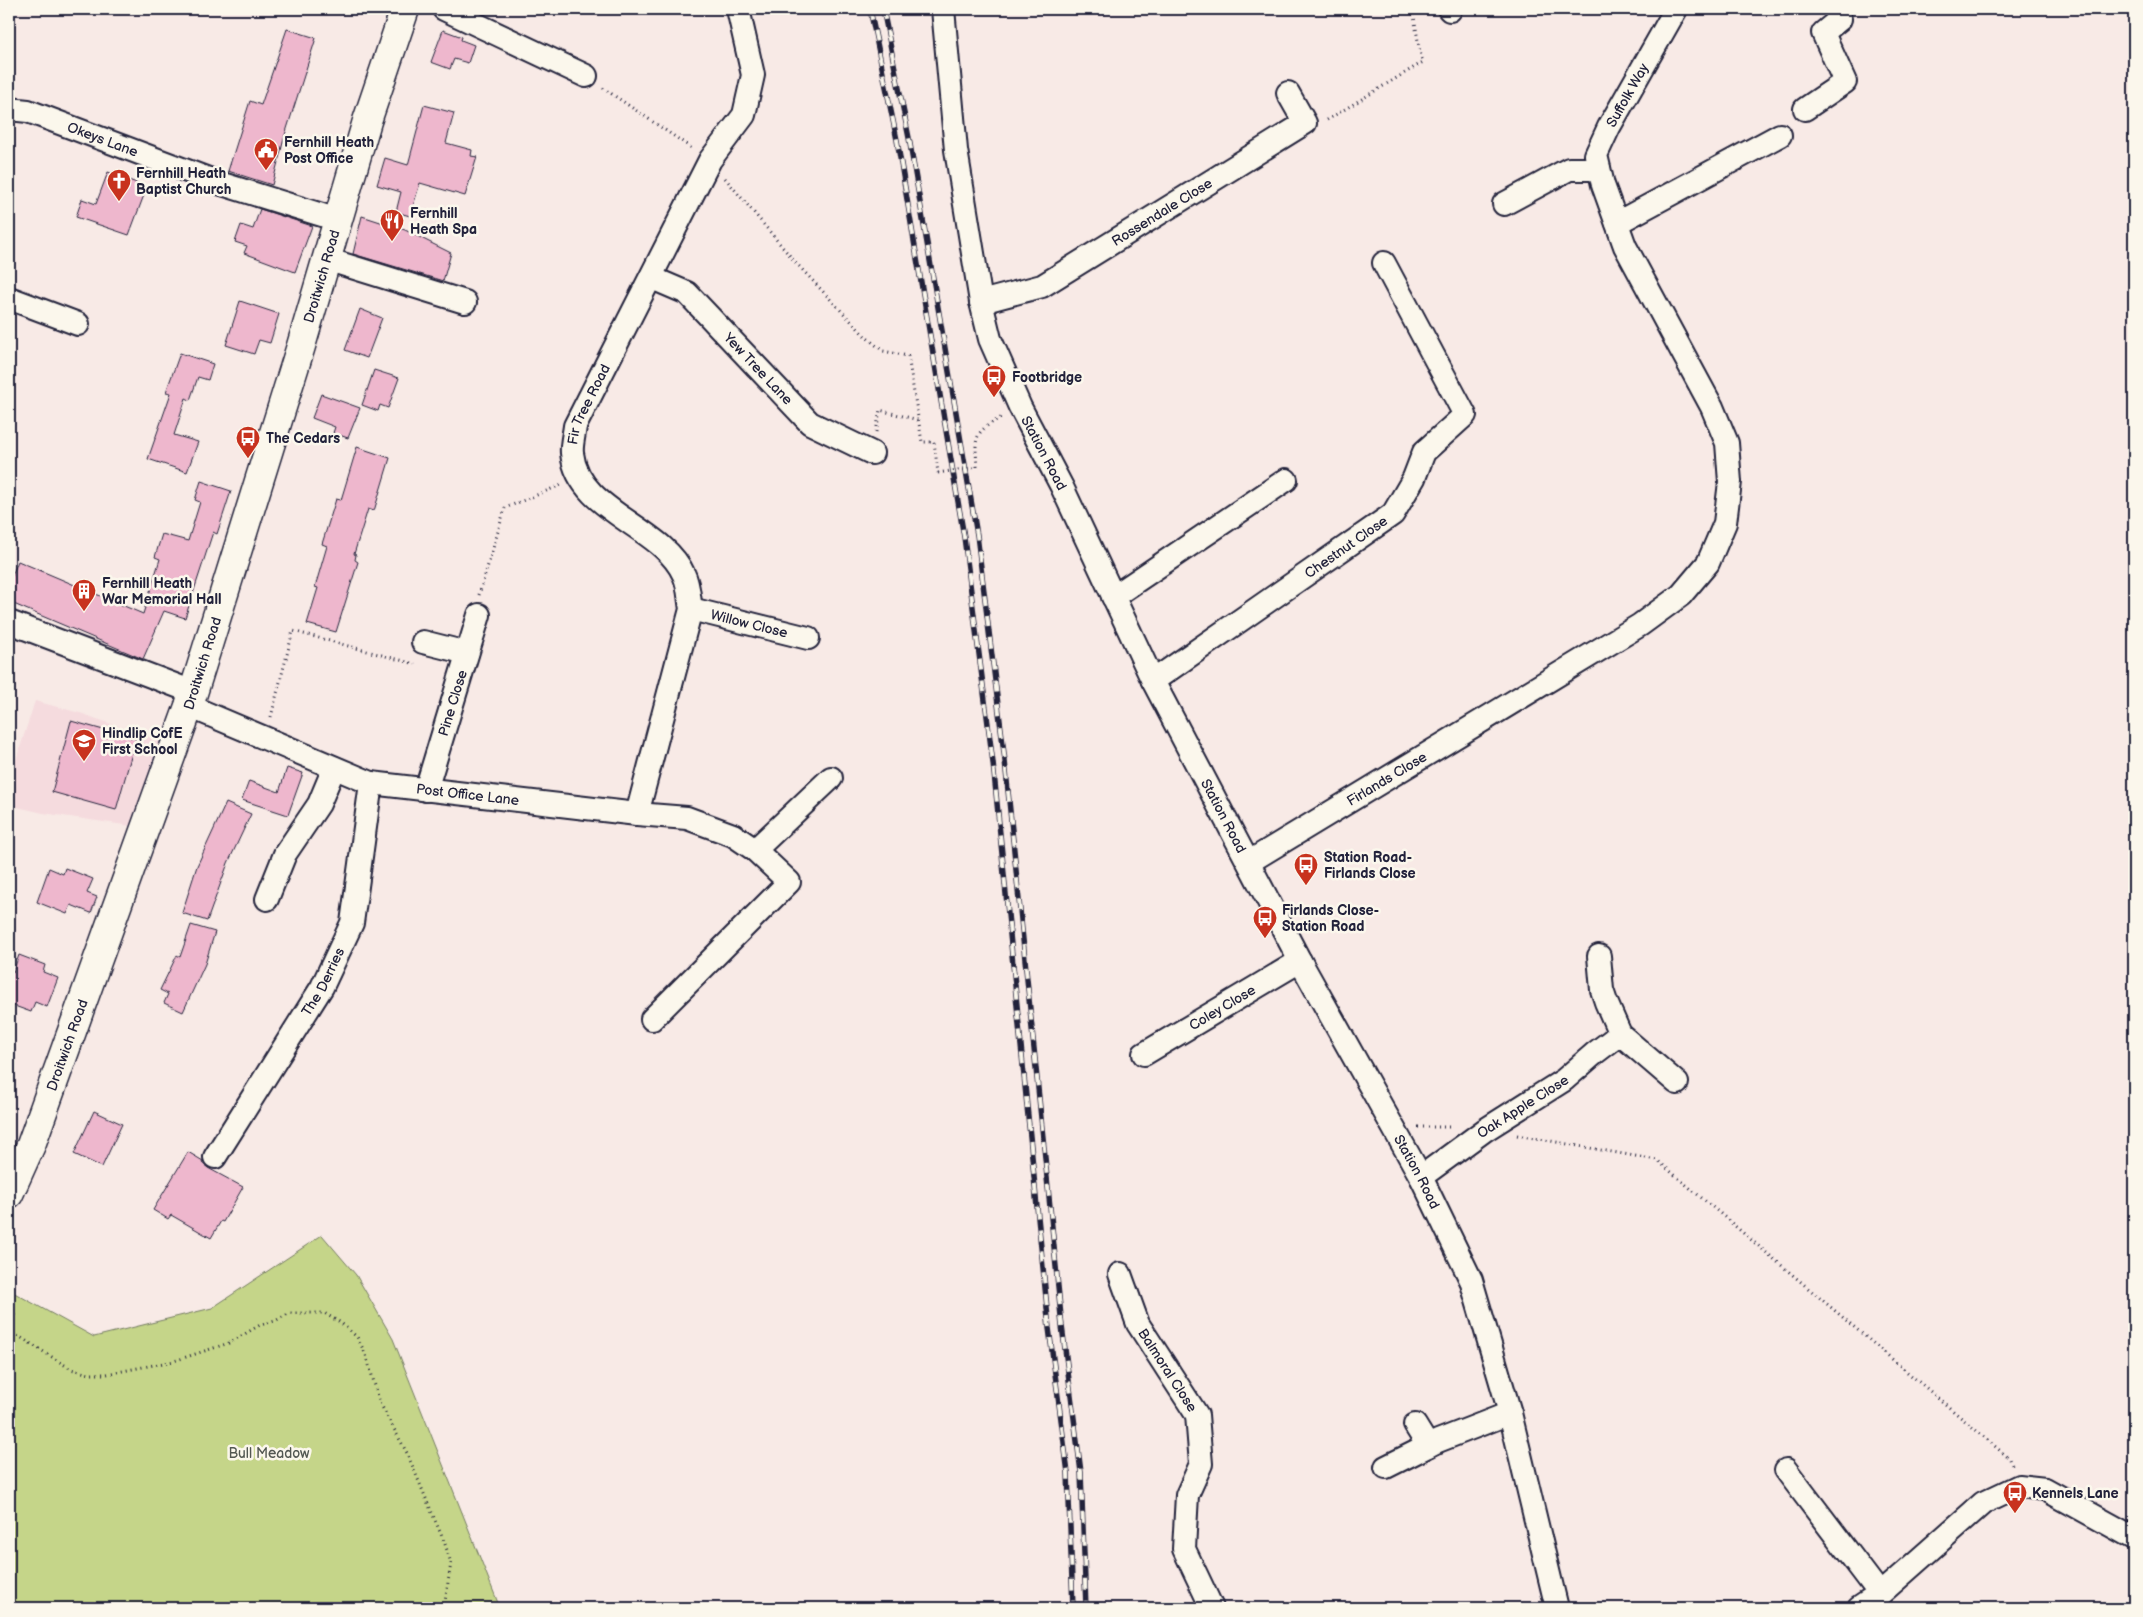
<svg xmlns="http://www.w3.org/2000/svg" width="2143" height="1617" viewBox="0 0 2143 1617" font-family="'Balsamiq Sans',sans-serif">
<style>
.built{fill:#f5dbde}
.green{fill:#c5d589;stroke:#747c62}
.building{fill:#eeb7cd;stroke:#22223b}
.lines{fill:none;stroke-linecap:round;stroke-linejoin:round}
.minor-casing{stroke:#22223b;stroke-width:26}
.major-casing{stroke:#22223b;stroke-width:31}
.path{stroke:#22223b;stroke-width:3;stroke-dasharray:1 4;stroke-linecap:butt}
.minor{stroke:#fbf7ec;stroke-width:22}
.major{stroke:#fbf7ec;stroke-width:28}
.rail-casing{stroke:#22223b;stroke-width:5.5}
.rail{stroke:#fbf7ec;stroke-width:4;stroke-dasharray:11;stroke-linecap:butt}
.path-bridge{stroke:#22223b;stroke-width:3;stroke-dasharray:1 4;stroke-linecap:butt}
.labels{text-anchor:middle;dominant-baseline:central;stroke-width:5;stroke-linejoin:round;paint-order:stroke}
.street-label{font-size:14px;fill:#22223b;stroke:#fbf7ec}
.poi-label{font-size:14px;font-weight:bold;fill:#22223b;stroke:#fbf7ec;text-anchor:start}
.park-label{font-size:14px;fill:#535852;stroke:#fbf7ec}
</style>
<rect width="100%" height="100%" fill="#f8eae6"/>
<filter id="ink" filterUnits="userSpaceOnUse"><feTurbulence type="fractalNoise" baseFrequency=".02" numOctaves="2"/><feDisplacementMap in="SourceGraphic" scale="10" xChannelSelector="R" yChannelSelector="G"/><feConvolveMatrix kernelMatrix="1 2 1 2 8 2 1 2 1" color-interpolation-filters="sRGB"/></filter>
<g filter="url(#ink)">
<polygon class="built" points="35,701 80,713 160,741 131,826 43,813 9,805 9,782"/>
<polygon class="green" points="322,1235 356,1275 393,1339 500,1608 9,1608 9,1290 94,1337 212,1308"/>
<g class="building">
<polygon points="287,29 316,38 285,135 272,185 228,171 250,101 261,105"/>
<polygon points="443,30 462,37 461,40 474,45 468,63 454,59 450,69 431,62"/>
<polygon points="424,105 454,113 446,143 472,150 471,156 477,157 465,196 420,183 410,216 396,212 401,192 377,185 385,158 408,165"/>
<polygon points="108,172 147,187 129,235 76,217 82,199 96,204"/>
<polygon points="260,209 312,226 295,272 244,253 247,246 235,242 241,225 253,229"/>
<polygon points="362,216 405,230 451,253 443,281 353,254"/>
<polygon points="240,301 279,314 270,343 259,340 254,354 226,345"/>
<polygon points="360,309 382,318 367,358 345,350"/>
<polygon points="180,353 213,364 208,380 198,377 190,400 186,398 174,435 198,442 187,472 148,459 171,393 166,392"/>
<polygon points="374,370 399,378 388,408 380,405 378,411 362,405"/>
<polygon points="321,394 360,408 348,438 333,433 335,427 312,418"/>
<polygon points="357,447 390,458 374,511 368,509 354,554 356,555 355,560 358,562 336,632 307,624 318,588 315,587 327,546 322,544 336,499 341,500"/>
<polygon points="201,481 231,491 217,534 213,532 185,618 164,611 143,659 9,602 9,583 18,561 143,614 160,559 155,557 162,534 188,541 200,502 195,500"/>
<polygon points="71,721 136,739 116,810 52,792"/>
<polygon points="287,768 303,773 288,815 242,800 249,781 279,792"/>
<polygon points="226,803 251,814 228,863 207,921 182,913 197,866"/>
<polygon points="49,868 63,874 65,868 93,879 87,893 97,897 91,913 71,905 67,914 37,902"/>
<polygon points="191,925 215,932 205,964 183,1012 164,1003 168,994 160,990 177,955 180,957"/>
<polygon points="19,955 45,965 43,972 58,978 47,1007 35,1002 31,1012 9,1004 9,971 13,972"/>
<polygon points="94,1111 122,1124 102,1167 74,1154"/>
<polygon points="188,1152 203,1161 202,1163 208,1168 243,1187 223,1222 221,1221 211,1238 171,1215 168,1219 153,1210"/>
</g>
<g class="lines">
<defs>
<g id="minor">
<polyline points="444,9 586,76"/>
<path id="s1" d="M 943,9 L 956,150 L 981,302 L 990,339 L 1020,407 L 1062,487 L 1153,681 L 1300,961 L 1421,1177 L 1471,1280 L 1510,1413 L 1557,1608"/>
<polyline points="1449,9 1450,10"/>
<path id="s2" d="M 9,109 L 28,111 L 219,183 L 338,220"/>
<polyline points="1805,109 1845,82 1823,33 1840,19 1835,9"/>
<polyline points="1504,204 1569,169 1599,169"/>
<polyline points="1617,223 1780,135"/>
<polyline points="326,259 465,302"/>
<path id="s3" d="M 652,278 L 687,293 L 810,423 L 872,453"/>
<polyline points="9,298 78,324"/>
<path id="s4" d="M 981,302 L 1042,286 L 1305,123 L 1288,93"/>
<polyline points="1113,597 1286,480"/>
<path id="s5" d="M 691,609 L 808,638"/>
<polyline points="9,622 193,692"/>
<polyline points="423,642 467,653"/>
<path id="s6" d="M 1153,681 L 1393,514 L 1414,478 L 1424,452 L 1465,415 L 1384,263"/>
<path id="s7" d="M 189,706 L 371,783 L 637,814 L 687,818 L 733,835 L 755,850"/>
<path id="s8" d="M 426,790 L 479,615"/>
<path id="s9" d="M 637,814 L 691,609 C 689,599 689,585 684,575 C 663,526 578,512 572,453 C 571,445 574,435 575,426 L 710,160 L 744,115 L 753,75 L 738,9"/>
<path id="s10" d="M 1249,862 L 1640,625 L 1681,595 L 1708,563 L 1725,523 L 1730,482 L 1727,443 L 1712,407 L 1625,246 L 1603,185 L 1596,155 L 1609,127 L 1676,9"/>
<polyline points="267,899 285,854 319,804 334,768"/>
<polyline points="1599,956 1602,990 1606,1002 1620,1034 1677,1083"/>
<polyline points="652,1019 789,882 755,850 831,778"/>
<path id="s11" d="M 1144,1054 L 1300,961"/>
<path id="s12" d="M 215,1157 L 322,987 L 352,923 L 371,783"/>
<path id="s13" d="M 1421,1177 L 1485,1130 L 1564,1080 L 1595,1053 L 1620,1034"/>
<path id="s14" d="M 1120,1274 L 1138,1324 L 1197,1415 L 1201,1464 L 1187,1495 L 1184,1549 L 1212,1608"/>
<polyline points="1415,1425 1428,1446"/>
<polyline points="1386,1467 1438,1441 1510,1413"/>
<polyline points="1786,1470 1880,1594"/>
<polyline points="1859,1608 1880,1594 1983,1503 2019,1486 2045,1489 2134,1538"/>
</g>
<g id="major">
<path id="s15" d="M 9,1194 L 31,1145 L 189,706 L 301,346 L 367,121 L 405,9"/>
</g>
</defs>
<use href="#minor" class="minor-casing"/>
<use href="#major" class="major-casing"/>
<g class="path">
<polyline points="603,88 693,149"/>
<path d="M 1327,120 L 1423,62 C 1417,44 1417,27 1412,9"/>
<polyline points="725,178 795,262 866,337 883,351 908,356 922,442 934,442 938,473"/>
<polyline points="876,432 880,410 918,420"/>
<path d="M 977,467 C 975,436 973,433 1002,417"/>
<polyline points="479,595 505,508 561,485"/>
<polyline points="271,717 293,631 415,664"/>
<polyline points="1418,1127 1451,1127"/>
<polyline points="1517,1135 1657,1160 2010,1459 2012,1465"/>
<polyline points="9,1313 14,1315 9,1326"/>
<polyline points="9,1330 71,1369 89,1374 107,1374 174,1361 229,1343 260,1325 275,1321 290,1313 324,1313 341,1323 357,1337 366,1355 380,1403 407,1453 445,1544 451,1563 444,1608"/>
</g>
<use href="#minor" class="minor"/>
<use href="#major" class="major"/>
<defs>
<g id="rail">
<polyline points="870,9 897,140 964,537 993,763 1049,1328 1068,1473 1073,1608"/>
<polyline points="883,9 909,138 977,535 1005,761 1062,1326 1081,1472 1086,1608"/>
</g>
</defs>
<use href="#rail" class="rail-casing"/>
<use href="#rail" class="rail"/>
<polyline class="path-bridge" points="938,473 977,467"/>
</g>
</g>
<defs>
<symbol id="civic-pin" viewBox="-11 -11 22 30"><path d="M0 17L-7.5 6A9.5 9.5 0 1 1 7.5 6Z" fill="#c8321e" stroke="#fbf7ec"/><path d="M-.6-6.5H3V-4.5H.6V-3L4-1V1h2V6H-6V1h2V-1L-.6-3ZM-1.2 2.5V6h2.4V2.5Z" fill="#fff"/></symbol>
<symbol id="church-pin" viewBox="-11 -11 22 30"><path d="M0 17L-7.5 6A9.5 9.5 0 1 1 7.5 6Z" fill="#c8321e" stroke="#fbf7ec"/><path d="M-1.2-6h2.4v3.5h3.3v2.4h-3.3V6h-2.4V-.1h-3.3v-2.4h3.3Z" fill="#fff"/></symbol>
<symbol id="restaurant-pin" viewBox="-11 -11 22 30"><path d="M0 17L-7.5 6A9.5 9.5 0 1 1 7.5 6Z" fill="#c8321e" stroke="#fbf7ec"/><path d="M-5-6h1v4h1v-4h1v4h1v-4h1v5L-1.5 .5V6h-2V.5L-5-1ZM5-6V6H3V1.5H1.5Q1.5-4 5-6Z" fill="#fff"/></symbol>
<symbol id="bus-pin" viewBox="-11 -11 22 30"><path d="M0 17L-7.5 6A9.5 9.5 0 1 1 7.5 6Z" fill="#c8321e" stroke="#fbf7ec"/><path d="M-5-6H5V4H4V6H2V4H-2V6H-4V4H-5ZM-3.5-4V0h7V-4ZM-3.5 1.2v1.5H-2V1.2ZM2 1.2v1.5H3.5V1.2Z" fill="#fff"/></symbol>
<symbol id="building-pin" viewBox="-11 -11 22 30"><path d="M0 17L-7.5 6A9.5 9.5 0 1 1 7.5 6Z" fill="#c8321e" stroke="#fbf7ec"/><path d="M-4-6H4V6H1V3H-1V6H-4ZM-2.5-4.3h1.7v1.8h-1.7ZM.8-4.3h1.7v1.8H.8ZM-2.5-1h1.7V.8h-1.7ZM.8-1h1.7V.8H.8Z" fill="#fff"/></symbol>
<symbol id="school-pin" viewBox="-11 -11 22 30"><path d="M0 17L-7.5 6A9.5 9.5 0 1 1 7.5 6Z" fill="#c8321e" stroke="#fbf7ec"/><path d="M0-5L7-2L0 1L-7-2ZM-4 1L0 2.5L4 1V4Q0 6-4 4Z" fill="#fff"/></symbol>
</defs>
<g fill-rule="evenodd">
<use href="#civic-pin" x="252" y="136" width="28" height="38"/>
<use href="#church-pin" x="105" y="167" width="28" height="38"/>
<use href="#restaurant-pin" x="378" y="207" width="28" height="38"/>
<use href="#bus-pin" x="980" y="363" width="28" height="38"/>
<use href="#bus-pin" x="234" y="424" width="28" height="38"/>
<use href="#building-pin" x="70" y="577" width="28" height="38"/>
<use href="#school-pin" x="70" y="727" width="28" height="38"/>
<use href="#bus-pin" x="1292" y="851" width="28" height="38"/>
<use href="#bus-pin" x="1251" y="904" width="28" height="38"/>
<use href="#bus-pin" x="2001" y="1479" width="28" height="38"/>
</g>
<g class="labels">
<g class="street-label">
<text stroke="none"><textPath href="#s10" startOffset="1059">Suffolk Way</textPath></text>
<text stroke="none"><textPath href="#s2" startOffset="99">Okeys Lane</textPath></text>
<text stroke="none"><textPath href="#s4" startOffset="204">Rossendale Close</textPath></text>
<text stroke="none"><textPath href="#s15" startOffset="970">Droitwich Road</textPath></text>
<text stroke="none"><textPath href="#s3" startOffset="142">Yew Tree Lane</textPath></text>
<text stroke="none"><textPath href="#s9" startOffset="469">Fir Tree Road</textPath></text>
<text stroke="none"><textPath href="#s1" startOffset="460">Station Road</textPath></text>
<text stroke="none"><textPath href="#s6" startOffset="235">Chestnut Close</textPath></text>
<text stroke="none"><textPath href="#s5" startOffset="60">Willow Close</textPath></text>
<text stroke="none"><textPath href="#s15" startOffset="565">Droitwich Road</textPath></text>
<text stroke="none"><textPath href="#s8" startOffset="91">Pine Close</textPath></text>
<text stroke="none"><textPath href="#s10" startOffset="161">Firlands Close</textPath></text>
<text stroke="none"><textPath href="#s7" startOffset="295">Post Office Lane</textPath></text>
<text stroke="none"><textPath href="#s1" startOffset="865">Station Road</textPath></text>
<text stroke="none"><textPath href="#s12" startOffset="206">The Derries</textPath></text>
<text stroke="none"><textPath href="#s11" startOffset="91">Coley Close</textPath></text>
<text stroke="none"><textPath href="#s15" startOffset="160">Droitwich Road</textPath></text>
<text stroke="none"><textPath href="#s13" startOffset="124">Oak Apple Close</textPath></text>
<text stroke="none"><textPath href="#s1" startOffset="1270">Station Road</textPath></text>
<text stroke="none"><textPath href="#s14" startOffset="108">Balmoral Close</textPath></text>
</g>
<g class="poi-label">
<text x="284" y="142">Fernhill Heath<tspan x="284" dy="16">Post Office</tspan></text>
<text x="136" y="173">Fernhill Heath<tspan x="136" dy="16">Baptist Church</tspan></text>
<text x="410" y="213">Fernhill<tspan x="410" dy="16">Heath Spa</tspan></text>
<text x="1012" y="377">Footbridge</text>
<text x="266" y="438">The Cedars</text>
<text x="102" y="583">Fernhill Heath<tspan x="102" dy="16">War Memorial Hall</tspan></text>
<text x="102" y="733">Hindlip CofE<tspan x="102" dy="16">First School</tspan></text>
<text x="1324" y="857">Station Road-<tspan x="1324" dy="16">Firlands Close</tspan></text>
<text x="1282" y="910">Firlands Close-<tspan x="1282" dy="16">Station Road</tspan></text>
<text x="2032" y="1493">Kennels Lane</text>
</g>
<g class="park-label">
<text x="269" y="1453">Bull Meadow</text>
</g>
</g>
<rect width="2143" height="1617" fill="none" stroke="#fbf7ec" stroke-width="30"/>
<rect x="15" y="15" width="2113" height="1587" fill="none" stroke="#22223b" stroke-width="2" filter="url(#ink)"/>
</svg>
